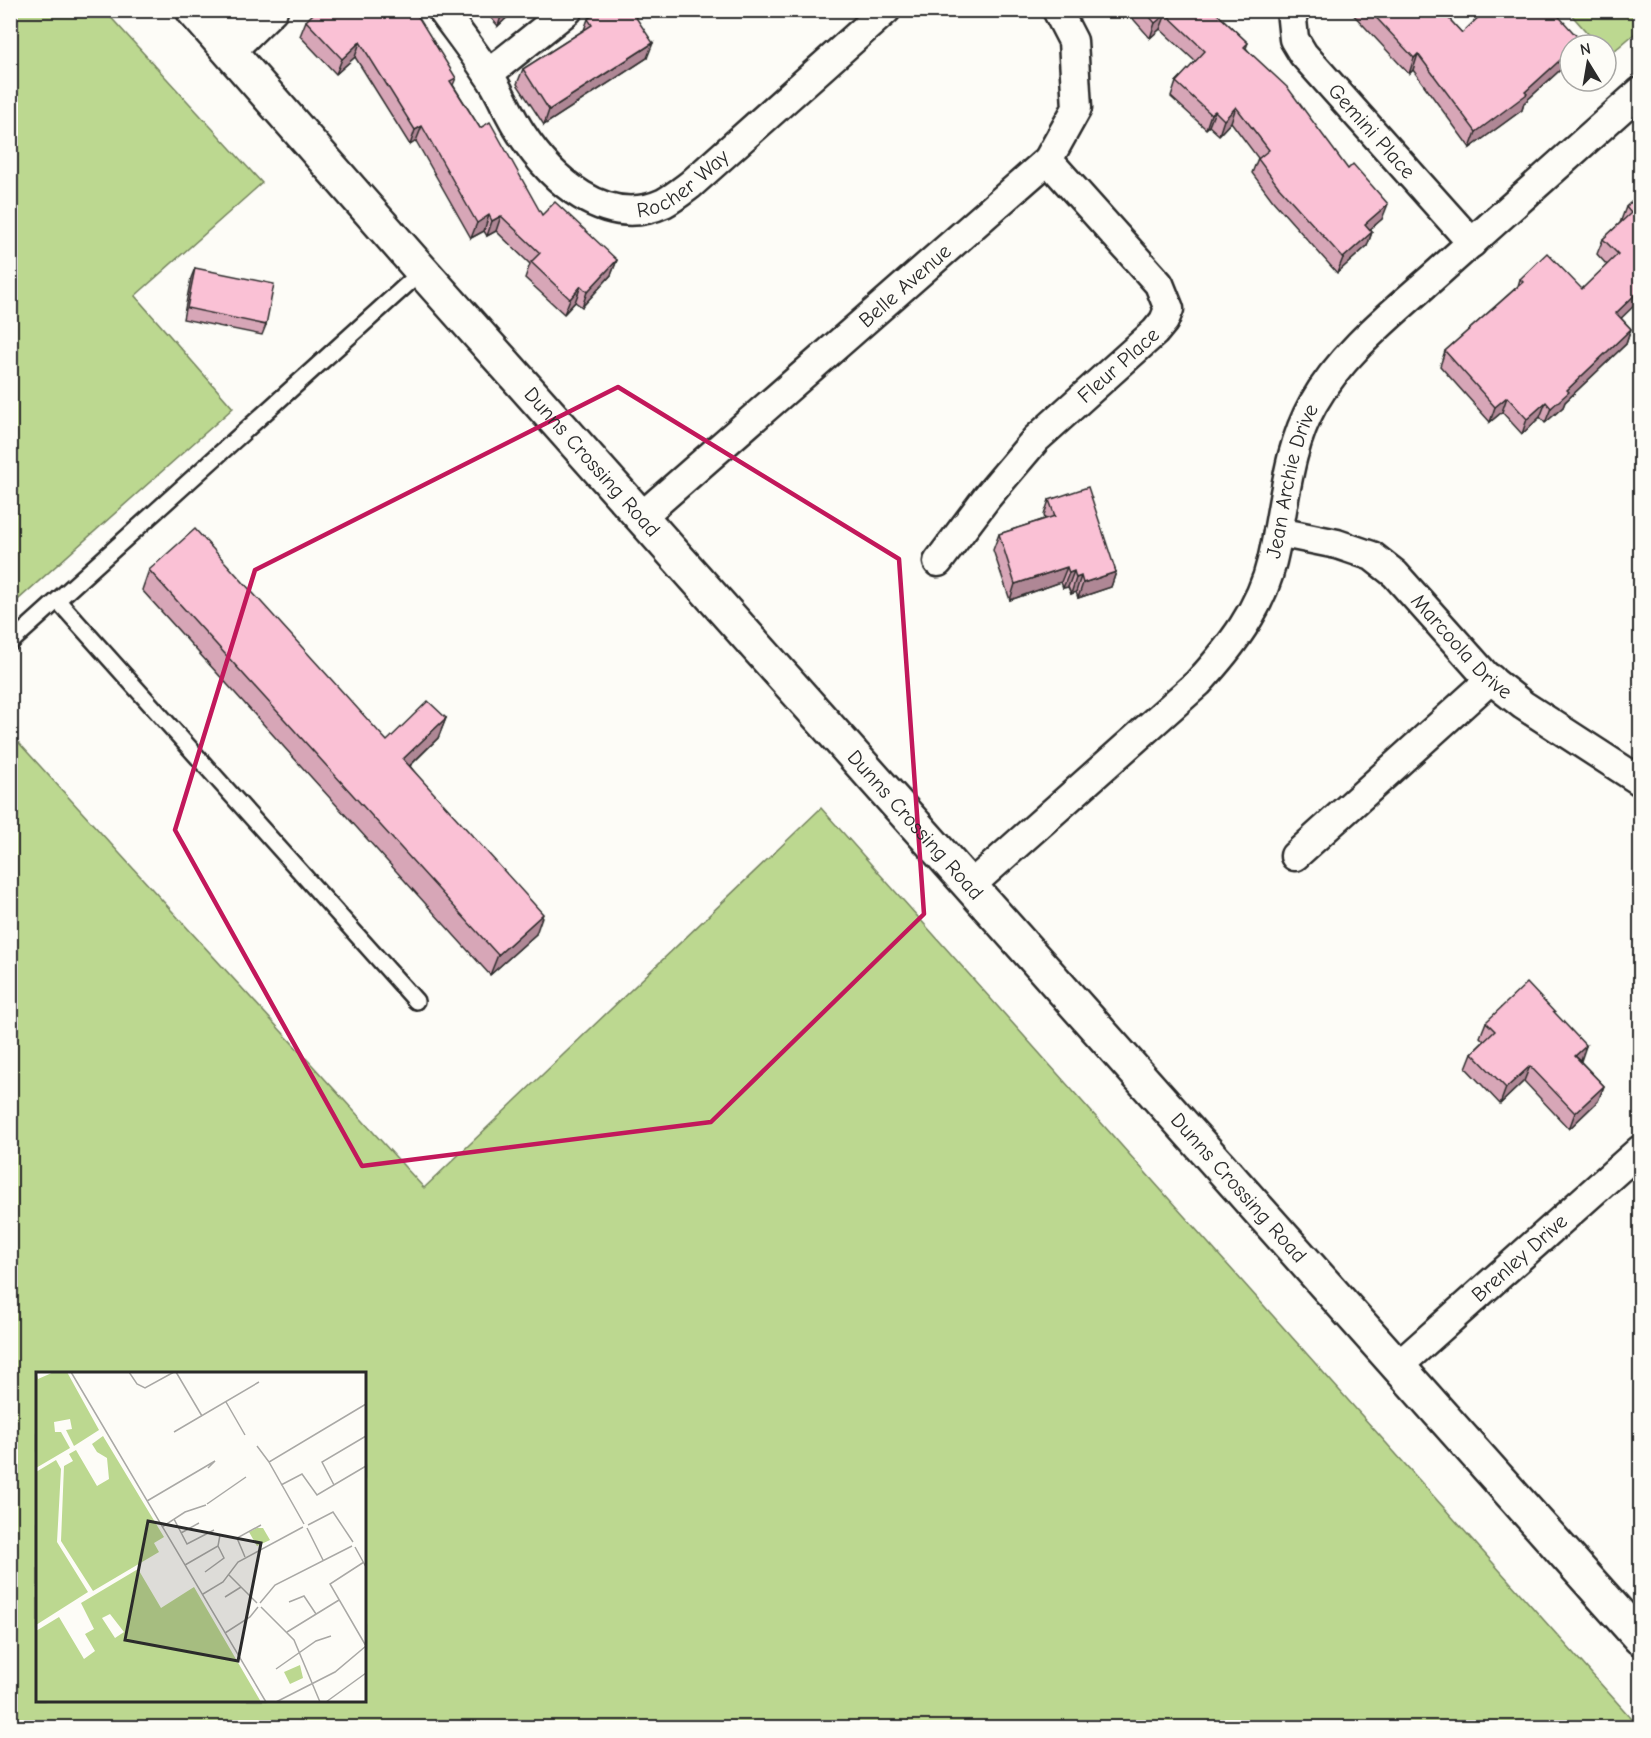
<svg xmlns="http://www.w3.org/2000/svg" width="1651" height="1738" viewBox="0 0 1651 1738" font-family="'Comic Neue',sans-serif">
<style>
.green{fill:#bcd890;stroke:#74825e;stroke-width:1.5;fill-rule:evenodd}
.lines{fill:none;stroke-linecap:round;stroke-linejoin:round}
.lane-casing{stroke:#2b2b2b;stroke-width:20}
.street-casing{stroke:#2b2b2b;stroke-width:33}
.secondary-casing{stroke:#2b2b2b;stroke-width:38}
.lane{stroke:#fdfcf7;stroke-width:15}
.street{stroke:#fdfcf7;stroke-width:28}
.secondary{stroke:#fdfcf7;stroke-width:33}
.wall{fill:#d7a6b7;stroke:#2b2b2b;stroke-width:1.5}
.shaded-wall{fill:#af8795;stroke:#2b2b2b;stroke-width:1.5}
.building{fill:#fac1d5;stroke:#2b2b2b;stroke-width:1.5}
.marked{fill:none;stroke:#c2185b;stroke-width:4.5;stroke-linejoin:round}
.labels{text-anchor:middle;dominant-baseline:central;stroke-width:6;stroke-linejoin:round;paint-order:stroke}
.street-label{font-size:21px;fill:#2b2b2b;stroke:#fdfcf7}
.inset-road{fill:none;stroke:#a9a8a5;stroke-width:1.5}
.view{fill:#2b2b2b;fill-opacity:0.15;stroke:#2b2b2b;stroke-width:3}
.inset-edge{fill:none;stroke:#2b2b2b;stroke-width:3}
</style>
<rect width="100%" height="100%" fill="#fdfcf7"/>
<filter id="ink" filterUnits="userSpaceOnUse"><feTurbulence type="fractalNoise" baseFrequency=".0167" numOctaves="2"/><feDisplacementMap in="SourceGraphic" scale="12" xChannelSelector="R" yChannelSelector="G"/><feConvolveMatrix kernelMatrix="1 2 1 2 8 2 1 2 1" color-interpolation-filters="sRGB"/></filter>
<g filter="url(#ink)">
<g class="green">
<polygon points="11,10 105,11 262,183 135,296 233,408 11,606"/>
<polygon points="1568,11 1640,11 1640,29 1608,56 1606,45 1598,45"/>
<path d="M 10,733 L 424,1188 L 821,808 L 1639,1727 L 11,1727 ZM 38,1374 L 364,1374 L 364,1700 L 38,1700 Z"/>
</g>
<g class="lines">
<defs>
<g id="lane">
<polyline points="58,601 416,1001"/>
<polyline points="10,643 422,271"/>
</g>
<g id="street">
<path id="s1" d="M 442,10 C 460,35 479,59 495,85 C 504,101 511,118 521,133 C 551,179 605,230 664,203 C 673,198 682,191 690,185 L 886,10"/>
<path id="s2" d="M 1291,10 L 1294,39 L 1303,54 L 1472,243"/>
<polyline points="215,35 241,10"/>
<polyline points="230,52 273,10"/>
<polyline points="488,74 568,10"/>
<path id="s3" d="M 641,517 L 1048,160 L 1077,108 L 1073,41 L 1057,10"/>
<path id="s4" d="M 1278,532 L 1337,544 L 1372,556 L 1395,574 L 1486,676 L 1523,705 L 1640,781"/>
<path id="s5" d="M 938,562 L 987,497 L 1036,439 L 1155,332 L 1164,321 L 1169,309 L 1159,284 L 1048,160"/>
<polyline points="1295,856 1491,679"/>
<path id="s6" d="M 970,886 L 1198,683 C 1230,648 1261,609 1272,561 C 1285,508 1286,452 1313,404 C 1343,351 1397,310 1441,270 C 1508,210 1574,151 1640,92"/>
<path id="s7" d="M 1397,1367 L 1640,1150"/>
</g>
<g id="secondary">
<path id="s8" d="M 193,10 L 422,271 L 1640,1638"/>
</g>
</defs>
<use href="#lane" class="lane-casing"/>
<use href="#street" class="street-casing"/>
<use href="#secondary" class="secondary-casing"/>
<use href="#lane" class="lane"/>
<use href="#street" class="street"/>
<use href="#secondary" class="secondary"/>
</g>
<g class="wall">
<polygon points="484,10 515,10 498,26"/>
<polygon points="1128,10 1213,10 1248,43 1246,48 1382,219 1370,229 1372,232 1367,246 1337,273 1273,201 1252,173 1258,158 1231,122 1219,135 1209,126 1206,129 1171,97 1176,82 1196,62 1160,29 1150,38 1127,12"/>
<polygon points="1349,10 1441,10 1462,33 1535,15 1581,41 1579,45 1570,45 1570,61 1524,103 1522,110 1470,148 1413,70 1409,74"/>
<polygon points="588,19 647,58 544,125 517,84 523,69 584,30"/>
<polygon points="306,21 456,78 453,85 480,128 542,215 617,260 611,275 582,307 575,302 564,314 525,278 530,264 496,231 487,236 484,231 471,238 416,141 410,145 355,57 336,74 300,36"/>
<polygon points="1641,193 1641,299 1621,318 1631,329 1626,344 1565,402 1563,407 1545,423 1540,417 1522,434 1502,412 1490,422 1440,366 1445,351 1518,286 1520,279 1582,289 1607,265 1597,254 1603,239 1620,223 1626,207"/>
<polygon points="195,268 266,325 262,335 183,319 191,278"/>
<polygon points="1049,500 1116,572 1111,587 1078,598 1076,592 1071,594 1068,587 1063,588 1061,582 1010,600 993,550 999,534 1045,519 1044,515"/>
<polygon points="149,570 387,741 446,718 438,738 410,766 536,934 490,975 142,590"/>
<polygon points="1486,1022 1580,1061 1604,1086 1598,1101 1569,1129 1524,1081 1500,1104 1466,1068 1472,1053 1484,1041 1480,1037"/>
</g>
<g class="shaded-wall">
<polygon points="503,10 515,10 498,26"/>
<polygon points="1166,14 1160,29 1150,38 1155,23"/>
<polygon points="360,42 355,57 336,74 342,59"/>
<polygon points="653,43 647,58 544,125 549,110"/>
<polygon points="1570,51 1570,61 1524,103 1522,110 1470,148 1476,132 1525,92"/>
<polygon points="1418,54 1413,70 1409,74 1414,58"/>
<polygon points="1236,107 1231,122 1219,135 1224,120"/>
<polygon points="1215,111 1209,126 1206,129 1211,114"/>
<polygon points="422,126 416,141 410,145 415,130"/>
<polygon points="1388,204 1382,219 1360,238 1365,224"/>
<polygon points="489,215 484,231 471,238 477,223"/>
<polygon points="501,216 496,231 487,236 492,221"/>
<polygon points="1372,232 1367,246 1337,273 1343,258"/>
<polygon points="617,260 611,275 582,307 587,292"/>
<polygon points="581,286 575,302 564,314 570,299"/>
<polygon points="1641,289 1641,299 1611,328 1616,313"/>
<polygon points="1631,329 1626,344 1565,402 1563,407 1545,423 1551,408 1567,390"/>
<polygon points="1507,397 1502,412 1490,422 1495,407"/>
<polygon points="1546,402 1540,417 1522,434 1527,419"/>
<polygon points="1067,567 1061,582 1010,600 1015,584"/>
<polygon points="1074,571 1068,587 1063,588 1069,573"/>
<polygon points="1116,572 1111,587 1078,598 1083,583"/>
<polygon points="1081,576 1076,592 1071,594 1076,578"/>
<polygon points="446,718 438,738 396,779 403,759"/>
<polygon points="543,914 536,934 490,975 498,955"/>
<polygon points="1586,1046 1581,1061 1575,1056"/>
<polygon points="1530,1066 1524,1081 1500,1104 1506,1088"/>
<polygon points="1604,1086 1598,1101 1569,1129 1575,1113"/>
</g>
<g class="building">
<polygon points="317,10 414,10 456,78 450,81 480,128 490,122 542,215 555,202 617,260 587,292 581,286 570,299 531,262 540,253 501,216 492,221 489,215 477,223 422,126 415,130 360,42 342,59 306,21"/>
<polygon points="600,10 631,10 653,43 549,110 523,69 592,25 588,19"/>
<polygon points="1144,10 1213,10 1248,43 1244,47 1288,88 1348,169 1353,164 1388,204 1365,224 1372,232 1343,258 1278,186 1258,159 1269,150 1236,107 1224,120 1215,111 1211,114 1176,82 1205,51 1166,14 1155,23"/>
<polygon points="1369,10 1441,10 1462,33 1486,10 1531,10 1535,15 1541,10 1553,10 1581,41 1576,45 1570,45 1570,51 1525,92 1527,94 1476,132 1418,54 1414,58"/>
<polygon points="1641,193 1641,289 1616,313 1631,329 1567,390 1569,392 1551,408 1546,402 1527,419 1507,397 1495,407 1445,351 1523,282 1520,279 1547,253 1582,289 1618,254 1603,239 1631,213 1626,207"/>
<polygon points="195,268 274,284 266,325 187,308"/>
<polygon points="1088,487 1116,572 1083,583 1081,576 1076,578 1074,571 1069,573 1067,567 1015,584 999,534 1055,516 1049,500"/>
<polygon points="195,529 387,741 428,701 446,718 403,759 543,914 498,955 149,570"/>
<polygon points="1527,983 1586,1046 1575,1056 1604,1086 1575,1113 1530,1066 1506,1088 1472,1053 1495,1031 1486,1022"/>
</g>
</g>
<path class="marked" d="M 618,387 L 899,559 L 924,914 L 711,1122 L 362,1166 L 175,830 L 255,570 Z"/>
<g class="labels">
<g class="street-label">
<text stroke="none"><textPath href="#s2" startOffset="150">Gemini Place</textPath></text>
<text stroke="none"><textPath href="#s1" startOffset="346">Rocher Way</textPath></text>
<text stroke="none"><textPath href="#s3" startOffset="351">Belle Avenue</textPath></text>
<text stroke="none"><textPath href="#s5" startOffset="268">Fleur Place</textPath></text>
<text stroke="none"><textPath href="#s8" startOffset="603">Dunns Crossing Road</textPath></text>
<text stroke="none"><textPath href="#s6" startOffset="532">Jean Archie Drive</textPath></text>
<text stroke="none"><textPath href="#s4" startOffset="225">Marcoola Drive</textPath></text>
<text stroke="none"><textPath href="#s8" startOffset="1089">Dunns Crossing Road</textPath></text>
<text stroke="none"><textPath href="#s8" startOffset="1575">Dunns Crossing Road</textPath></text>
<text stroke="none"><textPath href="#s7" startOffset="164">Brenley Drive</textPath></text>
</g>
</g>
<g transform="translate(36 1372)">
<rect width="330" height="330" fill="#fdfcf7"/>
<path d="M 0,0 L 2,7 L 18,0 L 31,0 L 63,58 L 38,74 L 30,58 L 36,57 L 34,47 L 18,50 L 19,60 L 25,60 L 34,76 L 0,96 ZM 67,64 L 128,165 L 118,171 L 123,180 L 57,219 L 25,169 L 28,94 L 37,89 L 33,82 L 40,78 L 61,114 L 73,107 L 71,86 L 61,80 L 56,72 ZM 20,88 L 25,97 L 21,170 L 52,220 L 0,253 L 0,100 ZM 221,156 L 227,156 L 234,168 L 221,174 L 213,160 ZM 102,197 L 125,236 L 158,215 L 225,330 L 0,330 L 0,259 L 23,245 L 48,287 L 59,279 L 49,262 L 58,257 L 45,231 ZM 74,242 L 88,260 L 79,266 L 66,246 ZM 264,293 L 267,306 L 254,312 L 248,300 Z" fill="#bcd890" fill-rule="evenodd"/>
<path class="inset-road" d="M 35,0 L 230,330M 93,0 L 101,12 L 109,16 L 138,0M 140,0 L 166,44M 190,30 L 209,63M 138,60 L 223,10M 221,74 L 233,90M 245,113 L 266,102 L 281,123 L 330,94M 298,113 L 286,90 L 330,64M 111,129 L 179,89 L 172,96M 171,132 L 210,105M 138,147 L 151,172 L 178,158M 268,152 L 233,90 L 330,32M 272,153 L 297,140 L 317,170M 126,155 L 149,140 L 170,133M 271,156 L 287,188M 145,161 L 163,151M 319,175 L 330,195M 209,185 L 201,166 L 225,153M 328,190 L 294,212 L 330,274M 149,193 L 182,174 L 184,163M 169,200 L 188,186 L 182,174M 192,202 L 221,231M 167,222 L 187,210 L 202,190 L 267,155M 189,225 L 205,215M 253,230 L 268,224 L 280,242M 224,231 L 239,213 L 316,174M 225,235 L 258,268 L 284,330M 251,260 L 303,228M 189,261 L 214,245 L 222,235M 240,297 L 280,269 L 295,264M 240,330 L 299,300 L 330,274M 290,330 L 330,301"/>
<path class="view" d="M 112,149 L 225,171 L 202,289 L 89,268 Z"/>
<rect width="330" height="330" class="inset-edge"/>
</g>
<rect width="1651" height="1738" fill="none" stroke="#fdfcf7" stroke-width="36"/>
<rect x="18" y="18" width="1615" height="1702" fill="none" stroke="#2b2b2b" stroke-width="2" filter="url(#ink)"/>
<g transform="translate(1588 63) rotate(349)"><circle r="28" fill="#fdfcf7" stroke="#a9a8a5" stroke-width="1.5"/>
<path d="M0-4.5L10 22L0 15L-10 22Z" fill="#2b2b2b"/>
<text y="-9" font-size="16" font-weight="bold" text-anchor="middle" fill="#2b2b2b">N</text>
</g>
</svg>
